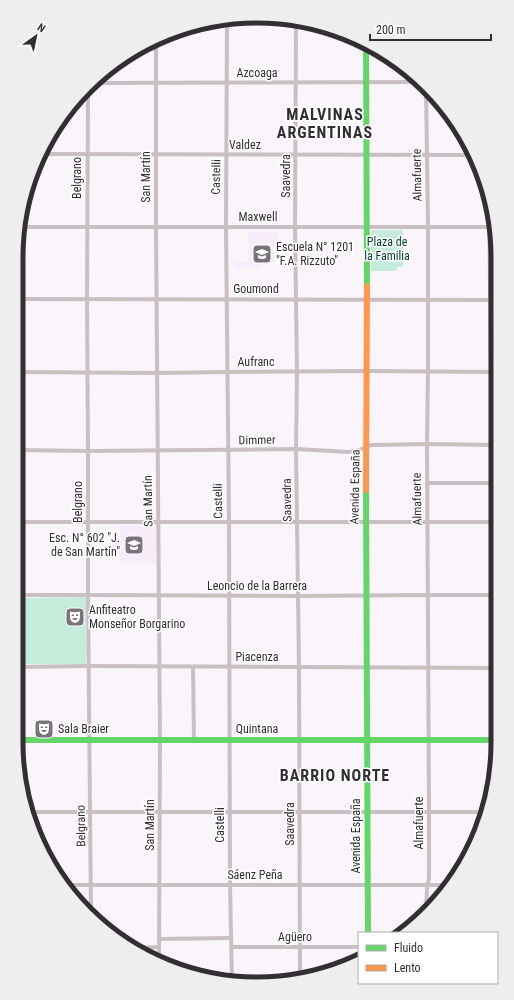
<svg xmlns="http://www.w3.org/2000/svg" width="514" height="1000" viewBox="0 0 514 1000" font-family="'Roboto Condensed',sans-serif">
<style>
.built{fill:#f7ecfa}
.green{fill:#c5ebdb}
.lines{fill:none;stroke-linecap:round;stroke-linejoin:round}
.street{stroke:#cabfc3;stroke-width:4}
.fast{stroke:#63d668;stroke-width:6}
.slow{stroke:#ff974d;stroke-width:6}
.labels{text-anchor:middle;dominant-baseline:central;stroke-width:3;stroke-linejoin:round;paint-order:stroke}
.street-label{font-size:12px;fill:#322e33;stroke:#fff}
.park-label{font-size:12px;fill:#00402b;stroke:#fff}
.poi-label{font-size:12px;fill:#322e33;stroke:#fff;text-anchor:start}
.district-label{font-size:16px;font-weight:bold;letter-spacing:1px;fill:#322e33;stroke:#fff}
.rim{fill:none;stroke:#322e33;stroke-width:5}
</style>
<rect width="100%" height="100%" fill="#faf5fb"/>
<g class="built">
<polygon points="248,232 278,232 278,245 275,245 275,262 262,262 262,268 234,268 234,262 248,262"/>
<polygon points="120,526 156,526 156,563 119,563 119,550 113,550 113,541 120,541"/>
</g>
<g class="green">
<polygon points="371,230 403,230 403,267 397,267 397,271 371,271"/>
<polygon points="86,597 86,664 21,664 21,598"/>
</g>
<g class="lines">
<g class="street">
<polyline points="227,23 226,227 229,522 230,885 232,979"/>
<polyline points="296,23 295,227 297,372 296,449 299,667 300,977"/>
<polyline points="156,42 156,227 160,740 159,960"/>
<polyline points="93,83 421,82"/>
<polyline points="426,87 428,226 428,372 427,444 429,812 429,878 427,889 426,911"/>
<polyline points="88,90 87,299 88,451 88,595 91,914"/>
<polyline points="40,154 474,155"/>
<polyline points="489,201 491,372 491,596 492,779"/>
<polyline points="20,227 496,227"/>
<polyline points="16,299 496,300"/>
<polyline points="16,372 158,373 227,372 367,371 496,372"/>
<polyline points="17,450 88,451 296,449 349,452 359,450 371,445 375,445 427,444 497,445"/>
<polyline points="427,483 491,483"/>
<polyline points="17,522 497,522"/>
<polyline points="17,595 88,595 299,596 428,595 497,595"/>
<polyline points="16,667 89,666 497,668"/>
<polyline points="193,667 194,741"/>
<polyline points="27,812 483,812"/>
<polyline points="63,885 446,885"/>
<polyline points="159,939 231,938"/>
<polyline points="231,947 359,947"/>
<polyline points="132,948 159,947"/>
</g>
<g class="fast">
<polyline points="366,42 367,286"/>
<polyline points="17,479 18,740 20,744 20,768"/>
<polyline points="366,490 368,933"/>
<polyline points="16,740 497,740"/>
</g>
<g class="slow">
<polyline points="16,291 17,479"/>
<polyline points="366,490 367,286"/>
</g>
</g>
<defs>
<symbol id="school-square" viewBox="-11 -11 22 22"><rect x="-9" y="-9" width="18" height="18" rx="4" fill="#787479" stroke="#fff"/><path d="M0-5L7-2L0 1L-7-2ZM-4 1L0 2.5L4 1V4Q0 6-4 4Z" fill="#fff"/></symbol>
<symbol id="theatre-square" viewBox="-11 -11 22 22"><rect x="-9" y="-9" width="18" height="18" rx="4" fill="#787479" stroke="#fff"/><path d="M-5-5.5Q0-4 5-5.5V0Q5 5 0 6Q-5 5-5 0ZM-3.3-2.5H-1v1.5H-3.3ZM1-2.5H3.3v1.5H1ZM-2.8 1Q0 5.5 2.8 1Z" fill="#fff"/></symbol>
</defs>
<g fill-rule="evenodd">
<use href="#school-square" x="251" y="243" width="22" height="22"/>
<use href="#school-square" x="123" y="534" width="22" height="22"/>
<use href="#theatre-square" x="64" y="606" width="22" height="22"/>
<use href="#theatre-square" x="33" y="718" width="22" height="22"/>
</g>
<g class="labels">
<g class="street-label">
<text x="257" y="73">Azcoaga</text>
<text x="245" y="145">Valdez</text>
<text transform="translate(417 175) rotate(-91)">Almafuerte</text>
<text transform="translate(286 176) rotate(-90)">Saavedra</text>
<text transform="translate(146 177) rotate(-90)">San Martín</text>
<text transform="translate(216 177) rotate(-89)">Castelli</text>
<text transform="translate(77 178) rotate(-90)">Belgrano</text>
<text x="258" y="217">Maxwell</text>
<text x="256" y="289">Goumond</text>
<text x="256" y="362">Aufranc</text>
<text transform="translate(257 440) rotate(-1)">Dimmer</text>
<text transform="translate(355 487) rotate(-89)">Avenida España</text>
<text transform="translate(417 499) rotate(-91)">Almafuerte</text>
<text transform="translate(287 500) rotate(-91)">Saavedra</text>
<text transform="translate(148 501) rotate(-91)">San Martín</text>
<text transform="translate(218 501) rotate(-91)">Castelli</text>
<text transform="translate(78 502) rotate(-90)">Belgrano</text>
<text x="257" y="586">Leoncio de la Barrera</text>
<text x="257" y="657">Piacenza</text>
<text x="257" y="729">Quintana</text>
<text transform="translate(419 823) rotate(-90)">Almafuerte</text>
<text transform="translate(290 824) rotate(-90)">Saavedra</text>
<text transform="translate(150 825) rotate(-90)">San Martín</text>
<text transform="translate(220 825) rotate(-90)">Castelli</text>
<text transform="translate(81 826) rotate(-91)">Belgrano</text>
<text transform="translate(356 836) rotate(-90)">Avenida España</text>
<text x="255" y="875">Sáenz Peña</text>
<text x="295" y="937">Agüero</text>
</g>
<g class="park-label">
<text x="387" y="242">Plaza de<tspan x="387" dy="14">la Familia</tspan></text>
</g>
<g class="poi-label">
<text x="276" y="247">Escuela N° 1201<tspan x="276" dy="14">"F.A. Rizzuto"</tspan></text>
<text x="120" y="538" text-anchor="end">Esc. N° 602 "J.<tspan x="120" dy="14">de San Martín"</tspan></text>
<text x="89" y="610">Anfiteatro<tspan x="89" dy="14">Monseñor Borgarino</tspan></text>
<text x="58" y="729">Sala Braier</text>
</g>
<g class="district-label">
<text x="325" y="114">MALVINAS<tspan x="325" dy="18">ARGENTINAS</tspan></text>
<text x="335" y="775">BARRIO NORTE</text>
</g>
</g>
<path d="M0 0H514V1000H0ZM257 23H257A234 234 0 0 1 491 257V743A234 234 0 0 1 257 977H257A234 234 0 0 1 23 743V257A234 234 0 0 1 257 23Z" fill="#efeeef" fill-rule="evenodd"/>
<path class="rim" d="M257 23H257A234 234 0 0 1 491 257V743A234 234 0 0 1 257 977H257A234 234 0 0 1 23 743V257A234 234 0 0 1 257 23Z"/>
<rect x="358" y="932" width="140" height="52" fill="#ffffff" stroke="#adabad"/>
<rect x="366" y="945" width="20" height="6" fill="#63d668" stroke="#adabad"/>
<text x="394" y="952" font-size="12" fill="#322e33">Fluido</text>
<rect x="366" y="965" width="20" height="6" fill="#ff974d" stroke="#adabad"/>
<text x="394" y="972" font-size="12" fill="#322e33">Lento</text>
<g transform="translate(36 36) rotate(33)" stroke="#ffffff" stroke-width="3" paint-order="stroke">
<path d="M0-3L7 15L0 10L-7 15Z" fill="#322e33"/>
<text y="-6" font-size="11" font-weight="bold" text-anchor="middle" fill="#322e33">N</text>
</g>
<path d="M370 34v6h121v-6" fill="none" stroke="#322e33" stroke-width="2"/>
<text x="376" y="34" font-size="12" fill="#322e33" stroke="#ffffff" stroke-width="3" paint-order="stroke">200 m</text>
</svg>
